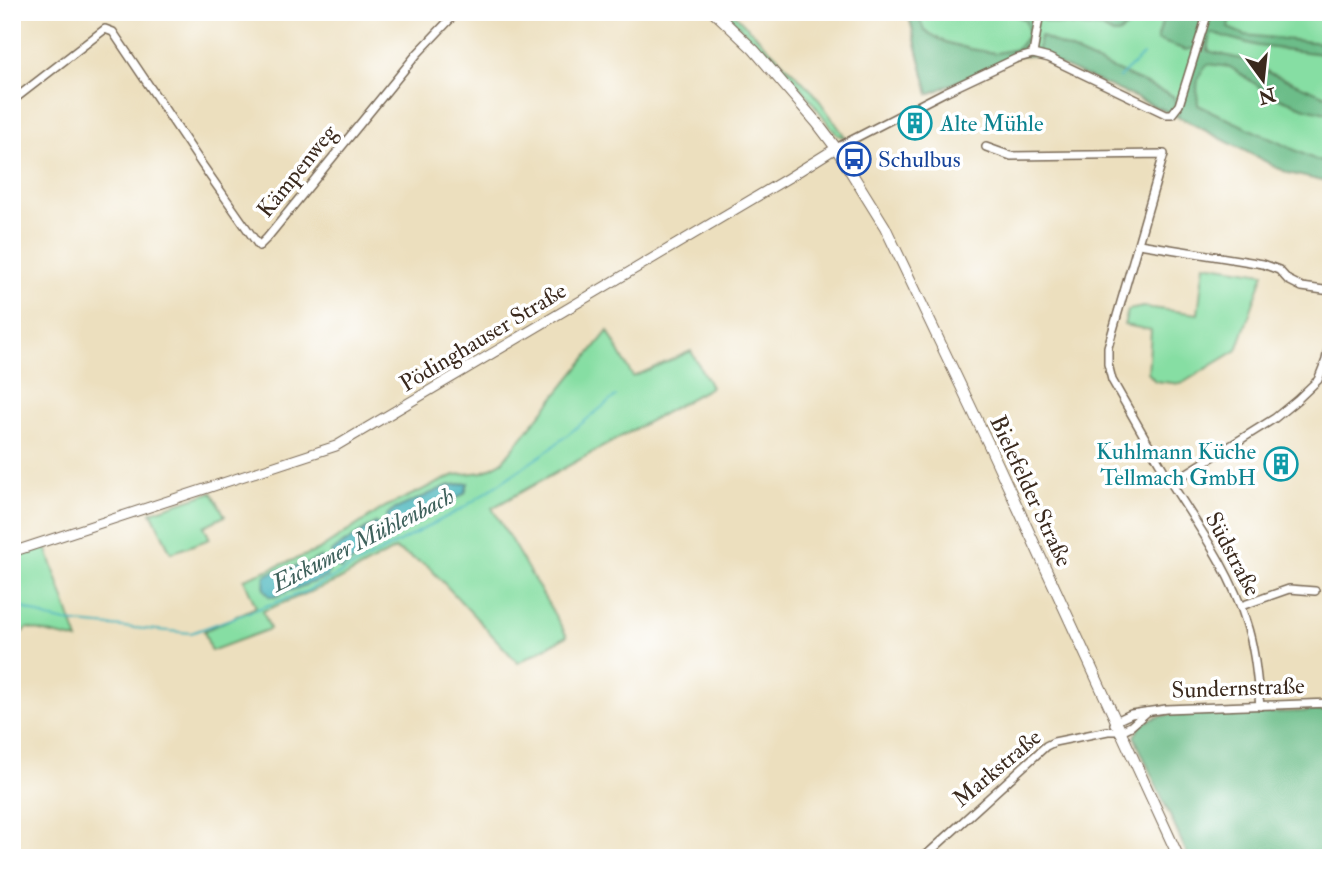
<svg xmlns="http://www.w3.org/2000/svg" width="1343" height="870" viewBox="0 0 1343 870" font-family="'IM FELL Double Pica',serif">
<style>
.green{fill:#86dea3;stroke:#608460;stroke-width:2;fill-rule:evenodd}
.forest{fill:#6cbd89;stroke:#547454;stroke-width:2}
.water{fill:#43b3ba;stroke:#3f6e6c;stroke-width:2}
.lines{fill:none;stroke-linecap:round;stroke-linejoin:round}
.stream{stroke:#43b3ba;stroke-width:2}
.minor-casing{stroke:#796956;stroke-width:10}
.tertiary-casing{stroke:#796956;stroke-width:11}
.secondary-casing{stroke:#796956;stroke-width:12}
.minor{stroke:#fff;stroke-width:7}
.tertiary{stroke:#fff;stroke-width:9}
.secondary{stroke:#fff;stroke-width:10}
.labels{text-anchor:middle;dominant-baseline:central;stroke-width:7;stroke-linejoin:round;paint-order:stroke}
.culture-label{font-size:23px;fill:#0d838f;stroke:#fff;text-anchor:start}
.transit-label{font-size:23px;fill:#164399;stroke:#fff;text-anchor:start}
.street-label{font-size:23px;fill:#3b2a1e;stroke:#fff}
.water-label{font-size:24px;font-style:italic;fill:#3e615c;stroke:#fff}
</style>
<rect width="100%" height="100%" fill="#fff"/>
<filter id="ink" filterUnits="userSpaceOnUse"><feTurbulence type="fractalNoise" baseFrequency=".0143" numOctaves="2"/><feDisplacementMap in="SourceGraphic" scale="14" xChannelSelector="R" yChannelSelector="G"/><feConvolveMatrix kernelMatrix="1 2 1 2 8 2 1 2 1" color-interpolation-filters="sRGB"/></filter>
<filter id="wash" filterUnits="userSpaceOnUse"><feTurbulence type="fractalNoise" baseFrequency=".00686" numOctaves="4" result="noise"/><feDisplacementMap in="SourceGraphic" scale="28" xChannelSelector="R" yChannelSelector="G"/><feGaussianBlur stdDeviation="1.57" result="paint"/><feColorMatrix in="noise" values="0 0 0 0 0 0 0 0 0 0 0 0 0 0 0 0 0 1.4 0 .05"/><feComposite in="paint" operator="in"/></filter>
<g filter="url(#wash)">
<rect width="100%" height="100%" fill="#ecdfbe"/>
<g class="green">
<polygon points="725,12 732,12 814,93 846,138 837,135 804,91"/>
<polygon points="908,12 1331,12 1331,173 1293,165 1166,112 1049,56 1016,56 929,94"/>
<polygon points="1204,264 1264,273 1237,350 1181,384 1155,381 1148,373 1151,330 1124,325 1128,310 1143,307 1198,314"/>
<path d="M 608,331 L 633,377 L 691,351 L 711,387 L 492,508 L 567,636 L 518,663 L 428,566 L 395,549 L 337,581 L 263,611 L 270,629 L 211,651 L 204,631 L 256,607 L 244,579 L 319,550 L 385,507 L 455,475 L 483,472 L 502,462 ZM 468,483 L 398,533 L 392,530 L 447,486 ZM 375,523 L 386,539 L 331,552 ZM 320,557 L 327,577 L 280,570 L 307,564 Z"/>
<polygon points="212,492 225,516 204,526 210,539 171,553 151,512"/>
<polygon points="46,547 78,640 28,628 12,640 12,557"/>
</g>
<g class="forest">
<path d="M 908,12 L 916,12 L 925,31 L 945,42 L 970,49 L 996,53 L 1017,49 C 1026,37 1031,35 1025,20 L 1009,12 L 1037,12 L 1030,54 L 1016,56 L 929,94 Z"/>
<polygon points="1042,12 1049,12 1066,19 1070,12 1141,12 1138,20 1118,34 1113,34 1102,28 1057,24 1041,20"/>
<polygon points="1165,12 1205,12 1195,48 1186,50 1157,40"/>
<path d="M 1211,12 L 1231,12 L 1228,28 L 1245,35 L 1331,44 L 1331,55 L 1258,46 L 1211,33 L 1208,51 L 1252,62 L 1270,73 L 1326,96 L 1330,94 L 1331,114 L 1305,108 L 1272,95 L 1230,67 L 1208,64 C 1194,79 1197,86 1198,105 L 1316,160 L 1331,163 L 1331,183 L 1288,173 L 1177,116 L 1182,105 Z"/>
<polygon points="1040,36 1173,96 1176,104 1174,108 1169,112 1037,55"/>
<polygon points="1331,710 1331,858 1189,858 1134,736 1143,723 1157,717 1174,714 1248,714"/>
</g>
<g class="water">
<polygon points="468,483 465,493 402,531 395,532 392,530 386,516 391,511 447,486"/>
<polygon points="376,523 386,539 341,569 335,566 331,552"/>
<polygon points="321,557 329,571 327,577 274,597 269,596 264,589 265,576 272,572 307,564"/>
</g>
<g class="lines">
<g class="stream">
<polyline points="1119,78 1143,55"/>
<polyline points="12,603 48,618 66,622 191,633 307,591 463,508 546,452 616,396"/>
</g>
</g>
</g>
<g filter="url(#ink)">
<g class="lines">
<defs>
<g id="minor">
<polyline points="1033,54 1040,12"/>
<polyline points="12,101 105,29 113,32 203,166 259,246 267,238 417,54 457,12"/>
<path d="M 986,147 L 1011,156 L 1164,154 L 1108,347 L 1108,364 L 1112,380 C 1132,415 1152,451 1173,486 C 1200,529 1231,572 1246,622 C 1255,649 1257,678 1260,706"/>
<polyline points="836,148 945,92 1015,59 1033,54 1049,58 1166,114 1172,114 1179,105 1208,12"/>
<polyline points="1139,244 1263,264 1279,270 1288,280 1302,287 1331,291"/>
<polyline points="1171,483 1275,418 1297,400 1318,380 1326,360 1331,334"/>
<polyline points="1241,606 1289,589 1315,591"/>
<polyline points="1114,724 1116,721 1131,714 1166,709 1331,703"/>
<polyline points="635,858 667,856 694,858"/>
<polyline points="923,858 1046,746 1054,742 1108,731 1121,731 1131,726 1147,712"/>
</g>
<polyline id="tertiary" points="12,552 336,446 788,178 836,148"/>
<polyline id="secondary" points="714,12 754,50 817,123 836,148 885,227 988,443 1179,858"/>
</defs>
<use href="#minor" class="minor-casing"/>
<use href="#tertiary" class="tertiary-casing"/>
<use href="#secondary" class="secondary-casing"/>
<use href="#minor" class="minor"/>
<use href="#tertiary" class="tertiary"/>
<use href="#secondary" class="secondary"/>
</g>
</g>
<defs>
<symbol id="building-ring" viewBox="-11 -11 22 22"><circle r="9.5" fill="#fff" stroke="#0f9aa8" stroke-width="1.5"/><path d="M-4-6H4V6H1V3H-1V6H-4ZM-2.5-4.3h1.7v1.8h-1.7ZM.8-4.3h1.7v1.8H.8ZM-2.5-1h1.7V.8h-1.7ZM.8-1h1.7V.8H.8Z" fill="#0f9aa8"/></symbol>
<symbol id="bus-ring" viewBox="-11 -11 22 22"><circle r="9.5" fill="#fff" stroke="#1a4fb4" stroke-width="1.5"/><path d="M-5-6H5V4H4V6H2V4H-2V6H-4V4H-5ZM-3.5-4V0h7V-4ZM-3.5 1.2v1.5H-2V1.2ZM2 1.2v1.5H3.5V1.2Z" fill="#1a4fb4"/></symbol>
</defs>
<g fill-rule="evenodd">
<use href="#building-ring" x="896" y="104" width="38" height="38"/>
<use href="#bus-ring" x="835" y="140" width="38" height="38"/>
<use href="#building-ring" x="1262" y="445" width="38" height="38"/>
</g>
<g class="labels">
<g class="culture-label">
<text x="940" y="123">Alte Mühle</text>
<text x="1256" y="451" text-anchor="end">Kuhlmann Küche<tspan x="1256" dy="26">Tellmach GmbH</tspan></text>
</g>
<g class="transit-label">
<text x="878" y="159">Schulbus</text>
</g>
<g class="street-label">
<text transform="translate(297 171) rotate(-51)">Kämpenweg</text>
<text transform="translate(483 337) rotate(-31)">Pödinghauser Straße</text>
<text transform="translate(1031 491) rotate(65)">Bielefelder Straße</text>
<text transform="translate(1233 554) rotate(62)">Südstraße</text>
<text transform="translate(1238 688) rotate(-2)">Sundernstraße</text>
<text transform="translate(997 768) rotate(-40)">Markstraße</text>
</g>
<g class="water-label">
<text transform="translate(363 540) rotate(-27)">Eickumer Mühlenbach</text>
</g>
</g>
<rect width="1343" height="870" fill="none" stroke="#fff" stroke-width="42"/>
<g transform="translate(1263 80) rotate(165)" stroke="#ffffff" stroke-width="5" paint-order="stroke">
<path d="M0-5L12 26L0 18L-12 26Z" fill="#3b2a1e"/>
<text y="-10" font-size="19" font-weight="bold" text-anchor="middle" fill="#3b2a1e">N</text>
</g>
</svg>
